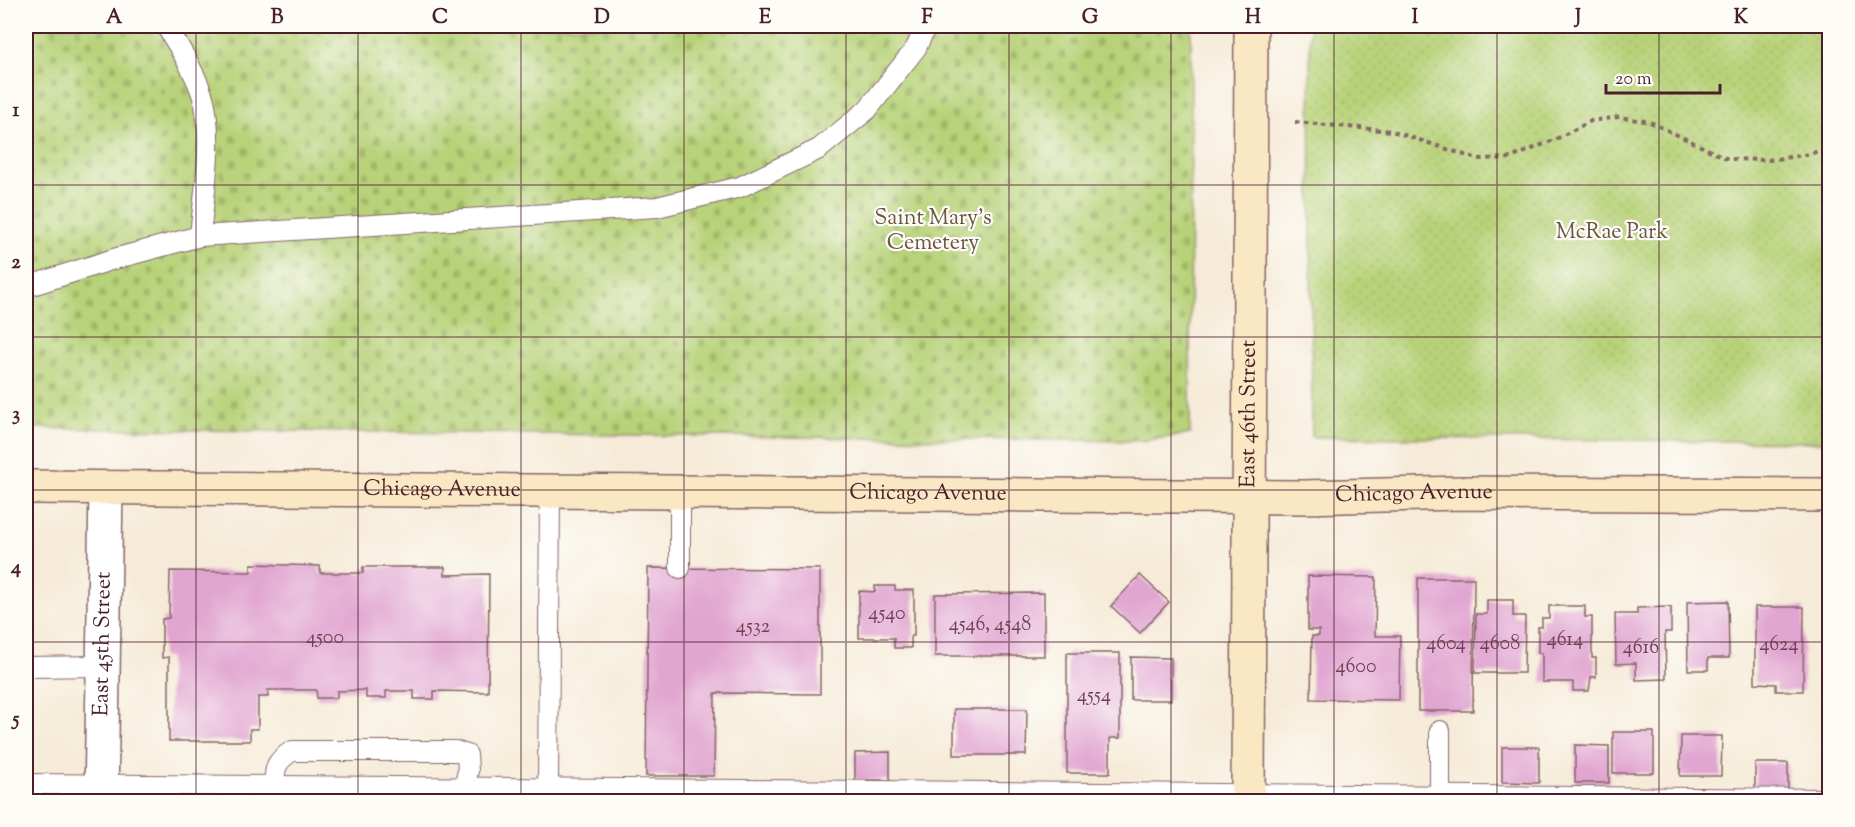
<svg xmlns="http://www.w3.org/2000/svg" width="1855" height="827" viewBox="0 0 1855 827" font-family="'Sorts Mill Goudy',serif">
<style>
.cemetery{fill:url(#cemetery-stones);stroke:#807852;stroke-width:1.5}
.park{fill:url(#park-dots);stroke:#807852;stroke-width:1.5}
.building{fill:#e1a5d1}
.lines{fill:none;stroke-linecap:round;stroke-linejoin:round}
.lane-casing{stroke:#866668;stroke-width:22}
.street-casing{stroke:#866668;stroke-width:36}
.secondary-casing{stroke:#866668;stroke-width:36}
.path{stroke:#866668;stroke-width:4;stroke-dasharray:4.5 4.5;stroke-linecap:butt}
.lane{stroke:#fff;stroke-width:20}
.street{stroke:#fff;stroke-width:33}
.secondary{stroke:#fae7c3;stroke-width:33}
.grid{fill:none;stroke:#4a1f2b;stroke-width:1.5;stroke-opacity:0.55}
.labels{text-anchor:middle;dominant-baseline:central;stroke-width:4.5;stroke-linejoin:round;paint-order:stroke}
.number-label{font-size:20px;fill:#704054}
.park-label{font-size:22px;fill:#6b5542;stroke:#fdfcf7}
.street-label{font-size:22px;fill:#4a1f2b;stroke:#fdfcf7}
.neatline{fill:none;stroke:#4a1f2b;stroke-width:2}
.grid-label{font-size:20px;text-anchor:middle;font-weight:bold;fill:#4a1f2b}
</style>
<defs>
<pattern id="cemetery-stones" width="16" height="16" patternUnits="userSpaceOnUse" patternTransform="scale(1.5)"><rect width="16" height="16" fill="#b7d278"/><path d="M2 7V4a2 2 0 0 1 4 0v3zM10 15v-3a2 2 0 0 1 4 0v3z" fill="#9fb468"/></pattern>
<pattern id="park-dots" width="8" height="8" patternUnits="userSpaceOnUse" patternTransform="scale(1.5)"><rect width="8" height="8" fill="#b7d278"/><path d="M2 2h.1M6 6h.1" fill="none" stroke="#9fb468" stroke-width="1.8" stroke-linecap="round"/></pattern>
</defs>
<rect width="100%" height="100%" fill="#fdfcf7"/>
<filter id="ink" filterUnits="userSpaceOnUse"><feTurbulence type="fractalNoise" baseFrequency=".0167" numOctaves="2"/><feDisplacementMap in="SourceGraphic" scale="12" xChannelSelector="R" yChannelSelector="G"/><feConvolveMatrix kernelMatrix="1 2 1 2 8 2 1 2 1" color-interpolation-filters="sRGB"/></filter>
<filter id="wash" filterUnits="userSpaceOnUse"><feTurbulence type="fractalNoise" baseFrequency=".008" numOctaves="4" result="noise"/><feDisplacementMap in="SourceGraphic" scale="24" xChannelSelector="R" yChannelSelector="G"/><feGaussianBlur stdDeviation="1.35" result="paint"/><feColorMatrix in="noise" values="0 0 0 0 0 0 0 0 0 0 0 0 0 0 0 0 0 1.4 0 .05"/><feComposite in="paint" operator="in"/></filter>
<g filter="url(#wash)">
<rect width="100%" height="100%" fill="#f6ebd8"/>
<polygon class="cemetery" points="26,26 1191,26 1190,434 1140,441 26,428"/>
<polygon class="park" points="1310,26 1829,26 1829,442 1312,437"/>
<g id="blocks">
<g class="building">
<polygon points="251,564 320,566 320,573 363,573 363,567 445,567 445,575 489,574 488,692 434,691 434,699 414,699 414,691 386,691 386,698 366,698 366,690 337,691 337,698 317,698 316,690 268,690 268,697 258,697 258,729 250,729 250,741 169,741 169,657 162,658 162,619 169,618 170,571 251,572"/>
<polygon points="648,568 820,569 820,694 715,693 714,776 646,776"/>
<polygon points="1140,575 1169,602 1140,633 1111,606"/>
<polygon points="1308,576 1376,577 1375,636 1400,636 1399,700 1311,699 1312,636 1319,636 1319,630 1308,630"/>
<polygon points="1418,578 1474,578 1473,711 1418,711"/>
<polygon points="875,586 895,586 895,590 914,590 914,636 911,636 911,648 894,648 894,638 859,638 859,591 875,592"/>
<polygon points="1044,593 1044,656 935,656 935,594"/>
<polygon points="1487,600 1513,600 1513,616 1525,616 1524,673 1475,673 1476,614 1487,614"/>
<polygon points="1728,601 1729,658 1708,658 1708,670 1688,670 1687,602"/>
<polygon points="1549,606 1585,606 1585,617 1592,617 1592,658 1596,658 1596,677 1591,677 1589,691 1573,691 1573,682 1542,682 1542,653 1538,653 1538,627 1542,627 1542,618 1549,618"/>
<polygon points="1671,607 1671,632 1665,632 1666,679 1636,680 1636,663 1616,664 1615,614 1637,614 1637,608"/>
<polygon points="1755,607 1804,607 1803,691 1776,691 1776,684 1755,683"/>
<rect x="1827" y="613" width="3" height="69"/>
<polygon points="1067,653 1120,653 1120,738 1110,738 1110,773 1067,773"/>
<polygon points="1131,657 1171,658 1171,700 1131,700"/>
<polygon points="954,709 1027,709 1026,755 954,755"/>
<rect x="1613" y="732" width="41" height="41"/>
<polygon points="1681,736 1722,736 1721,776 1680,776"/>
<polygon points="1575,745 1609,746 1609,783 1575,783"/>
<polygon points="1502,747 1539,747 1539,783 1502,782"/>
<polygon points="890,752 890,780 855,780 855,753"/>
<rect x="1755" y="763" width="33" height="26"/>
<rect x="294" y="798" width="39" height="4"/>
<rect x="396" y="798" width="35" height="4"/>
</g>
</g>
</g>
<g filter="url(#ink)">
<use href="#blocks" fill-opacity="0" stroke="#866668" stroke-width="1.5"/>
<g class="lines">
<defs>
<g id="lane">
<path d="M 166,26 C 180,48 200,80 205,105 C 213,148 204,193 200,236"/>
<polyline points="26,287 114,259 200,236 657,207 740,187 819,149 867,110 916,48 926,26"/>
<polyline points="680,568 680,492"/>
<polyline points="28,667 103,666"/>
<polyline points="26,784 1830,799"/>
<path d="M 274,786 C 275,767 275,762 292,751 L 455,751 L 467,755 L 468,771 L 464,788"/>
<polyline points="548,789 550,491"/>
<polyline points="1440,796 1440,731"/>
</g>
<g id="street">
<path id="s1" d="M 101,802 L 106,488"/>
</g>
<g id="secondary">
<path id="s2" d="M 26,487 L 1304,497 L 1462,493 L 1830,495"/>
<path id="s3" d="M 1248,802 L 1251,26"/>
</g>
</defs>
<use href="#lane" class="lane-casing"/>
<use href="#street" class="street-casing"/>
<use href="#secondary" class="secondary-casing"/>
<polyline class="path" points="1295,122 1392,131 1477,159 1511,158 1558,138 1591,121 1619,117 1650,122 1728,159 1769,160 1810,154 1830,147"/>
<use href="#lane" class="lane"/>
<use href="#street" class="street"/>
<use href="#secondary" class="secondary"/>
</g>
</g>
<path class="grid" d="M 196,26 L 196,802M 358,26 L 358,802M 521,26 L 521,802M 684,26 L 684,802M 846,26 L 846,802M 1009,26 L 1009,802M 1171,26 L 1171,802M 1334,26 L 1334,802M 1497,26 L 1497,802M 1659,26 L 1659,802M 26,185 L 1830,185M 26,337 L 1830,337M 26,490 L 1830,490M 26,642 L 1830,642"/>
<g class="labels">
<g class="number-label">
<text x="887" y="614">4540</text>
<text x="990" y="625">4546, 4548</text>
<text x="753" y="627">4532</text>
<text x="325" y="638">4500</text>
<text x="1565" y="640">4614</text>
<text x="1446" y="644">4604</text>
<text x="1500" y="644">4608</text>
<text x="1779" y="645">4624</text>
<text x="1641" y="648">4616</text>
<text x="1356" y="667">4600</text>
<text x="1094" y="696">4554</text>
</g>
<g class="park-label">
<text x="933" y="219">Saint Mary's<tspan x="933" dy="25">Cemetery</tspan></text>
<text x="1612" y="233">McRae Park</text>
</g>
<g class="street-label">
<text stroke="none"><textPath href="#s3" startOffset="388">East 46th Street</textPath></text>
<text stroke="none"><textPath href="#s2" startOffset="416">Chicago Avenue</textPath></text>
<text stroke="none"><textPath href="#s2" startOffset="902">Chicago Avenue</textPath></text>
<text stroke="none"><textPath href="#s2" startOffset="1388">Chicago Avenue</textPath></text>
<text stroke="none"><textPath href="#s1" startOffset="158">East 45th Street</textPath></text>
</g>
</g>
<rect width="1855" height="827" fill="none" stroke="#fdfcf7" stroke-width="66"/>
<path d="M1606 84v9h114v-9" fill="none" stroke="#4a1f2b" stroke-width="3"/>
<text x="1615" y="84" font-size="18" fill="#4a1f2b" stroke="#fdfcf7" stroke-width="4.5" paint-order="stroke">20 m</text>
<rect x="33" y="33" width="1789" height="761" class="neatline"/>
<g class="grid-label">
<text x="114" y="23">A</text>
<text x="277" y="23">B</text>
<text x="440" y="23">C</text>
<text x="602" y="23">D</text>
<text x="765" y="23">E</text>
<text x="927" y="23">F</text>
<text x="1090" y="23">G</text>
<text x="1253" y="23">H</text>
<text x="1415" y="23">I</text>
<text x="1578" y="23">J</text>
<text x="1741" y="23">K</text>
<text x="16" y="116">1</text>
<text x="16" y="268">2</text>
<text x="16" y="420">3</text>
<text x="16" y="573">4</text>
<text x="16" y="725">5</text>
</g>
</svg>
